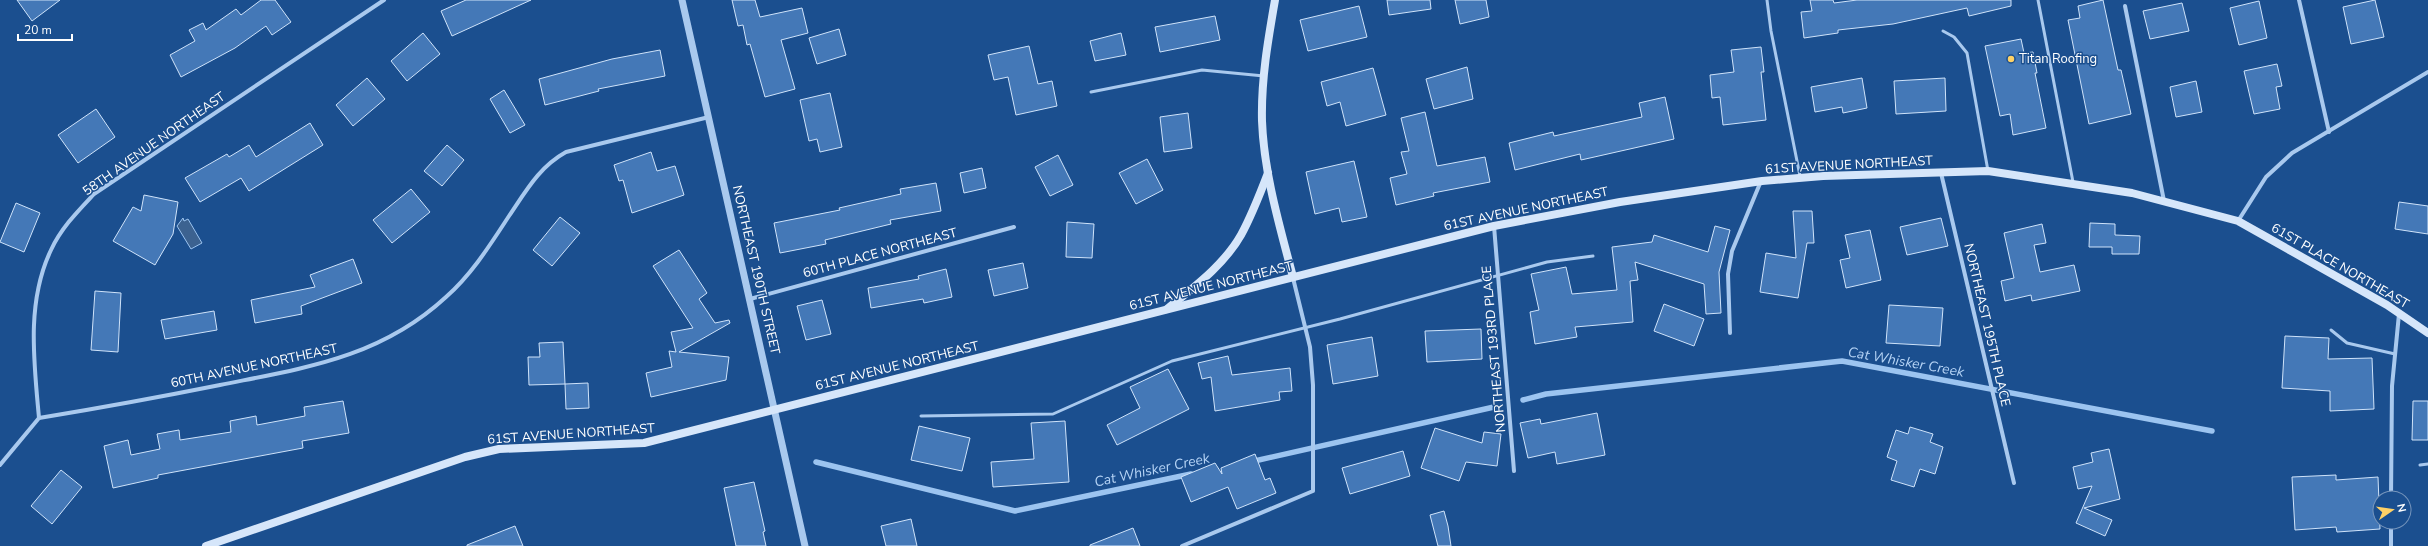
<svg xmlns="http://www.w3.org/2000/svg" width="2428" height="546" viewBox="0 0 2428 546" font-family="'Nunito Sans',sans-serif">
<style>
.water{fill:#3c6290;stroke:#9cc4f0}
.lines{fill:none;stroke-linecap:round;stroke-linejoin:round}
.stream{stroke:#9cc4f0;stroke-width:5.5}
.building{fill:#4478b7;stroke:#cfe3fa}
.service{stroke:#a9c9ee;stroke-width:3}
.minor{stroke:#a9c9ee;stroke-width:4}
.tertiary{stroke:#a9c9ee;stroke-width:7}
.secondary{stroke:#d6e6fa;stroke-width:8}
.poi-dot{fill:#ffd166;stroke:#1b4f8f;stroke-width:1.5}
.labels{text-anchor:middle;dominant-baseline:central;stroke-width:3;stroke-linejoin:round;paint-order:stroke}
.poi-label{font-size:13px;fill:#fff;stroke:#1b4f8f;text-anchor:start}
.street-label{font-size:13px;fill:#fff;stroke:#1b4f8f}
.water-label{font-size:14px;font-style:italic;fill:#b5d3f5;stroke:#1b4f8f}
</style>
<rect width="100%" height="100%" fill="#1b4f8f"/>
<polygon class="water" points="183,218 184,221 188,219 202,243 191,249 177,226"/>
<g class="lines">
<g class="stream">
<polyline points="1523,400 1546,394 1842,361 2212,431"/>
<polyline points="816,462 1015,511 1191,474"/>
<polyline points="1250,462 1494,407"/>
</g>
</g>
<g class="building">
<polygon points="17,0 60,0 32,21"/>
<polygon points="261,0 275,0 291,22 272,35 266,26 235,48 181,77 170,55 195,41 189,30 203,23 206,30 236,9 241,15"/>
<polygon points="466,0 531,0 452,36 441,11"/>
<polygon points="732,0 755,0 760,17 802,8 808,33 781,40 795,89 765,97 750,44 747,45 743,25 738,26"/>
<polygon points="1387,0 1430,0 1431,9 1389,15"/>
<polygon points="1455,0 1486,0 1489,17 1460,24"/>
<polygon points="1810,0 1833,0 1834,3 1857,0 2011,0 2011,6 1969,16 1967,8 1893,24 1838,30 1838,33 1804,38 1801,12 1812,11"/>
<polygon points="2103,0 2118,70 2121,70 2131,114 2089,124 2068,20 2080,18 2078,6"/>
<polygon points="2375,0 2384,37 2351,44 2343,7"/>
<polygon points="2259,1 2267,38 2239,45 2230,8"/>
<polygon points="2182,3 2189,31 2150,39 2143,11"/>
<polygon points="1359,6 1367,37 1308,51 1300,20"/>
<polygon points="1215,16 1220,40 1160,52 1155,27"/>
<polygon points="839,29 846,55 817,64 809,38"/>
<polygon points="423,33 440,54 407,81 391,61"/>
<polygon points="1121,33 1126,55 1095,61 1090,41"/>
<polygon points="2021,39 2024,53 2033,52 2037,73 2035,73 2046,128 2013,135 2010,114 2000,116 1985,46"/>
<polygon points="1029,46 1038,84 1052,81 1057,106 1016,115 1008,77 994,80 988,55"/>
<polygon points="1761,47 1764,72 1761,72 1766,120 1723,125 1720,97 1712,98 1710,75 1734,72 1731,50"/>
<polygon points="660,50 665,76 598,89 599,91 545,105 539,79 612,59"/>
<polygon points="2277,64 2282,86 2276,87 2280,109 2254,114 2244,71"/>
<polygon points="1467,67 1473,99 1434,109 1426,79"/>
<polygon points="1373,68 1386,115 1346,126 1340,102 1327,106 1321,82"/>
<polygon points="367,78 385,99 353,126 336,105"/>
<polygon points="1862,78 1867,108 1843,113 1842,107 1815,112 1811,87"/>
<polygon points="1945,78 1946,111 1896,114 1894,81"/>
<polygon points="2196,81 2202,112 2176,117 2170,87"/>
<polygon points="504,90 525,125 510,133 490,99"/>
<polygon points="830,93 842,147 820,152 817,139 809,141 800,100"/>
<polygon points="1665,97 1674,139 1581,160 1580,154 1515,170 1509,143 1553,132 1554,136 1642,117 1639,103"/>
<polygon points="96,109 115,137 78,163 58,135"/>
<polygon points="1425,112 1437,166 1485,157 1490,182 1433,193 1434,196 1396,205 1390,178 1407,174 1401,152 1409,151 1401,118"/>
<polygon points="1188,113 1192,148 1164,152 1160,117"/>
<polygon points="310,123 323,145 249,191 241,178 200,202 185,178 227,154 229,157 249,145 256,157"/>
<polygon points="447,145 464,160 442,186 424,171"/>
<polygon points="651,152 657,171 675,166 684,195 632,213 623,180 619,181 614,165"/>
<polygon points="1058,155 1073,185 1050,196 1035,167"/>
<polygon points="1147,159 1163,190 1136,204 1119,173"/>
<polygon points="1354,161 1367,217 1342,222 1339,208 1315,214 1306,172"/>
<polygon points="982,168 986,188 964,193 960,173"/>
<polygon points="936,183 941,211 890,220 891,224 825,240 826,244 780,253 774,223 840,210 839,208 901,194 900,189"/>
<polygon points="411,189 430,212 392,243 373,220"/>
<polygon points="144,195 178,202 173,234 155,265 113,241 133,207 141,211"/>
<polygon points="2399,202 2428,206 2428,234 2395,229"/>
<polygon points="16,203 40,213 24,252 0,242"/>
<polygon points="1793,211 1812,211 1814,243 1807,243 1798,298 1760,292 1766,253 1796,258"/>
<polygon points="560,217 580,233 552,266 533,250"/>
<polygon points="1941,218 1948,246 1907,255 1900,227"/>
<polygon points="1067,222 1094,224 1092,258 1066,257"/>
<polygon points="2090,223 2115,224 2115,235 2140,236 2139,254 2112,254 2112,247 2089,247"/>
<polygon points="2042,224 2046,243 2034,245 2040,272 2074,265 2080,291 2032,301 2031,295 2005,301 2001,281 2014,278 2004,233"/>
<polygon points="1715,226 1730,230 1719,272 1721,313 1706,314 1704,284 1635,262 1638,280 1630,281 1633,322 1575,327 1577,337 1535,344 1530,312 1539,310 1531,274 1566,267 1572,294 1617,290 1612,247 1652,242 1654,235 1708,252"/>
<polygon points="1870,230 1881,280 1846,288 1840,260 1850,258 1845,235"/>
<polygon points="679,250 707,293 699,299 715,323 729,320 730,323 679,352 729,357 726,380 651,397 646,373 672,367 669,351 676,352 671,332 693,328 653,266"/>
<polygon points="353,259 362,283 301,306 302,314 255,323 251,300 315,287 310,275"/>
<polygon points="1023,263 1028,288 994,296 988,270"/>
<polygon points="946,269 952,297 924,303 923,299 871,308 868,288 919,279 918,276"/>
<polygon points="95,291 121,293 118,352 91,350"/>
<polygon points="822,300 831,334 806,340 797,306"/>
<polygon points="1664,304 1704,319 1694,346 1654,331"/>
<polygon points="1889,305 1943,308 1940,346 1886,343"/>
<polygon points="214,311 217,330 165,339 161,320"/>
<polygon points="1481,329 1482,359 1427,362 1425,331"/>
<polygon points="2285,336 2329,338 2328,359 2372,358 2374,409 2330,411 2330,391 2282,388"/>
<polygon points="1372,337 1378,376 1333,384 1327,345"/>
<polygon points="563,342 565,384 529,385 528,357 540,357 539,343"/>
<polygon points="1228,356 1232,375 1290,368 1292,391 1279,392 1280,400 1215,411 1211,377 1202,379 1198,363"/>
<polygon points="1168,369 1189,409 1117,445 1107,425 1140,408 1130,387"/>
<polygon points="588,383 589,408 566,409 565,384"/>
<polygon points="343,401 349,433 302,441 303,448 158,475 158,478 113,488 104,446 128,440 131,455 160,449 157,434 179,430 180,440 231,432 230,421 256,416 257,425 305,416 304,407"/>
<polygon points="2413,401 2428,401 2428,440 2412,440"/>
<polygon points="1597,413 1605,455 1557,464 1555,452 1528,458 1520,423 1540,419 1541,424"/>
<polygon points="1065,421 1069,482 993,487 991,462 1034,459 1031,423"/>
<polygon points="919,426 970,438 962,471 911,460"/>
<polygon points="1910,427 1933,434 1930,442 1943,447 1935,474 1920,469 1914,487 1891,480 1897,461 1887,457 1896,430 1908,434"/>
<polygon points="1435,428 1482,443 1484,432 1501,434 1497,466 1466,462 1459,481 1421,468"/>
<polygon points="2109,449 2120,499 2084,508 2112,520 2105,536 2076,523 2092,486 2078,489 2073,467 2093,462 2091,453"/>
<polygon points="1403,451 1410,476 1350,494 1342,468"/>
<polygon points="1255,454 1265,480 1270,478 1276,493 1237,509 1228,487 1191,502 1181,477 1215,463 1222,474 1221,468"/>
<polygon points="61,470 82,487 52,524 31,506"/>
<polygon points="2336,475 2336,480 2378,477 2380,529 2337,532 2336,527 2295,530 2292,477"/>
<polygon points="754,482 765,531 763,532 766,546 736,546 724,488"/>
<polygon points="1444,511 1448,526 1451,546 1438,546 1430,515"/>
<polygon points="911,519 917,546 886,546 881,526"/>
<polygon points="515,526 523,546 467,546 467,545"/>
<polygon points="1133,528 1140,546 1090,546 1090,545"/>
</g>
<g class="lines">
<g class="service">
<polyline points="1767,0 1771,31 1800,176"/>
<polyline points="2038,0 2073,182"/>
<polyline points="1943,31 1954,37 1967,53 1988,171"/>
<polyline points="1091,92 1202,70 1264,76"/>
<polyline points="2331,330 2347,343 2395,354"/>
<polyline points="921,416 1053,414 1172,361 1340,319 1547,262 1593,256"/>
<polyline points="2420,465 2428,464"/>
</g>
<g class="minor">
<polyline points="2299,0 2329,132"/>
<polyline points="2125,6 2164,201"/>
<polyline points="1941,173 2014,483"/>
<polyline points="2238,221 2266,177 2292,153 2428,72"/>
<polyline points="1494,226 1514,471"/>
<polyline points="750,299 1014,227"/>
<polyline points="1730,333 1728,274 1732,251 1761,181"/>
<path d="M 39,418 C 34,362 26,302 51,250 C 61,228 78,211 94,194 L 384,0"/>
<path d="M 0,465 L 39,418 C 100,408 160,397 220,385 C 304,368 380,358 446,297 C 472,274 490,245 509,216 C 526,191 539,167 566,152 L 709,117"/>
<polyline points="2391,498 2392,386 2399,314"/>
<polyline points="1182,546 1313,491 1313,385 1310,347 1293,278"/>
<polyline points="2391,546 2391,522"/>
</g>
<polyline class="tertiary" points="682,0 805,546"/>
<g class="secondary">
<path d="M 1275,0 C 1268,40 1261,80 1262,121 C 1264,174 1280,227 1293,277"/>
<path d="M 1167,309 C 1194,287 1224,265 1241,235 C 1252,215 1260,194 1268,173"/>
<polyline points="206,546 465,457 499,449 644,443 1494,226 1620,202 1762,181 1823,176 1988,171 2132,193 2238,221 2387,305 2428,333"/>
</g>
</g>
<circle class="poi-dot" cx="2011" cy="59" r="4"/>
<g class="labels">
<g class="poi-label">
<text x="2019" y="59">Titan Roofing</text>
</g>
<g class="street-label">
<text transform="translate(154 144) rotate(-35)">58TH AVENUE NORTHEAST</text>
<text transform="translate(1849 165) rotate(-3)">61ST AVENUE NORTHEAST</text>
<text transform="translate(1526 209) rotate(-12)">61ST AVENUE NORTHEAST</text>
<text transform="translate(880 253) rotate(-15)">60TH PLACE NORTHEAST</text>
<text transform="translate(2340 266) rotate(30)">61ST PLACE NORTHEAST</text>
<text transform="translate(756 270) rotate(77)">NORTHEAST 190TH STREET</text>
<text transform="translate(1211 286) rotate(-14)">61ST AVENUE NORTHEAST</text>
<text transform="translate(1987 325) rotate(77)">NORTHEAST 195TH PLACE</text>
<text transform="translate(1494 349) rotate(-95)">NORTHEAST 193RD PLACE</text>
<text transform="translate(254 366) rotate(-12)">60TH AVENUE NORTHEAST</text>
<text transform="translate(897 366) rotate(-14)">61ST AVENUE NORTHEAST</text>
<text transform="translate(571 434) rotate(-4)">61ST AVENUE NORTHEAST</text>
</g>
<g class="water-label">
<text transform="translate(1906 362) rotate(10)">Cat Whisker Creek</text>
<text transform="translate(1152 470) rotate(-12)">Cat Whisker Creek</text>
</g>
</g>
<g transform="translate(2392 510) rotate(77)"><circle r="19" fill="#1b4f8f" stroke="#7695bc"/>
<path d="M0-3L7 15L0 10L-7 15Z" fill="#ffd166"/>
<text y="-6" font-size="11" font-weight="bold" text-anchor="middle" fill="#ffffff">N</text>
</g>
<path d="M18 34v6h54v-6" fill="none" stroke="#ffffff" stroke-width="2"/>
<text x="24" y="34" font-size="12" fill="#ffffff" stroke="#1b4f8f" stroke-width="3" paint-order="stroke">20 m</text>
</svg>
